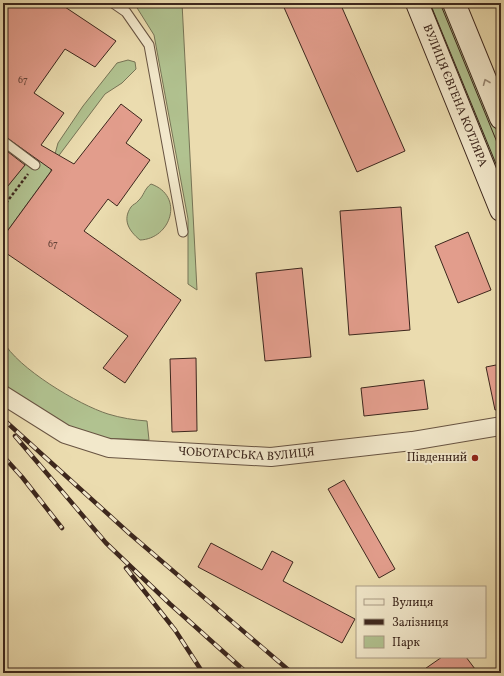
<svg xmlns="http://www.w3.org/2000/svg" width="504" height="676" viewBox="0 0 504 676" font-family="Vollkorn,serif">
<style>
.green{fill:#b1c290;stroke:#777456}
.building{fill:#e29d8c;stroke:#3d271d}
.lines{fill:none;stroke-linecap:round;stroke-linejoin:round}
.service-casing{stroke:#685442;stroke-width:11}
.minor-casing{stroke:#685442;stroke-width:20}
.secondary-casing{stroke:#3d271d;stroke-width:24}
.path{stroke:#3d271d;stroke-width:2.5;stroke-dasharray:3 2;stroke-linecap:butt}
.service{stroke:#f2e8cb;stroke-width:9}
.minor{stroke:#f2e8cb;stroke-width:18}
.secondary{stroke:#f2e8cb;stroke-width:22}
.tram{stroke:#3d271d;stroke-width:1}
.rail-casing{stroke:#3d271d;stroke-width:4.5}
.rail{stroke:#f2e8cb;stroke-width:3;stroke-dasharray:9;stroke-linecap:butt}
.oneway{stroke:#988874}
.poi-dot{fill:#8f2418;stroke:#f2e8cb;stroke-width:1.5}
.labels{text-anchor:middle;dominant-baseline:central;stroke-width:4;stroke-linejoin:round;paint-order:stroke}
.number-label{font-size:10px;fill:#664439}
.street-label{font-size:12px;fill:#3d271d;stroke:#f2e8cb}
.poi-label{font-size:12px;fill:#3d271d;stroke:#f2e8cb;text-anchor:end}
</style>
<rect width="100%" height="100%" fill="#ebdcaf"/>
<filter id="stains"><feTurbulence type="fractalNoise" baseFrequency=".005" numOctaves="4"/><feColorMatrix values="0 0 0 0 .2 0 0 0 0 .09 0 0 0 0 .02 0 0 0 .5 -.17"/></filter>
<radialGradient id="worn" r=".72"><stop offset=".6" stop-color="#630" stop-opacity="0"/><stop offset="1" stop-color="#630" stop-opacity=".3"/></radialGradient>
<g class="green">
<polygon points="134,3 182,3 197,290 188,284 188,219 154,35"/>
<polygon points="426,3 445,3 501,141 501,186"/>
<polygon points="128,60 135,62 136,69 122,83 105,94 57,158 55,154 58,143 83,106 117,63"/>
<polygon points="39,153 48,157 51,171 3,237 3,192 23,167"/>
<path d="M 151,184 C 185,196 171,239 140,240 C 129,231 122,220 131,207 C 133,204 136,204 138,201 C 144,196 144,189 151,184 Z"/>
<path d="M 3,341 C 17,368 79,405 108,414 C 121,418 134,420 147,421 L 149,440 L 100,438 L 43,417 L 3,386 Z"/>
</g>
<g class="building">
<polygon points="3,3 59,3 116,41 95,67 65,49 34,93 64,113 41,145 74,164 121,104 142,120 126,143 150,160 117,206 108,199 84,231 181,300 125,383 103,368 128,336 3,251 3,237 52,170 3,135"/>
<polygon points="282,3 340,3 405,151 357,172"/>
<polygon points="3,148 25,165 3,192"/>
<polygon points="401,207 410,330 349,335 340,211"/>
<polygon points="468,232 491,290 458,303 435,246"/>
<polygon points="302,268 311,357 265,361 256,273"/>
<polygon points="196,358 197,431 172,432 170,359"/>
<polygon points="501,364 501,409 495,410 486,367"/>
<polygon points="424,380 428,409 364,416 361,388"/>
<polygon points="344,480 395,569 379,578 328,489"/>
<polygon points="211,543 262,570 272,551 293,562 283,581 355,619 342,643 198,567"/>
<polygon points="442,657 466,657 478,673 419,673"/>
</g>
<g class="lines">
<defs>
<g id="service">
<polyline points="113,3 126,12 149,45 183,232"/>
<polyline points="3,141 35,165"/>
</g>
<g id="minor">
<path id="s1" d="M 3,395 L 65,434 L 109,448 L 271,457 L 412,441 L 501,426"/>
</g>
<g id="secondary">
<path id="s2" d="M 417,3 L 501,210"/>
<polyline points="454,3 501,118"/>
</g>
</defs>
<use href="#service" class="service-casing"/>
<use href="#minor" class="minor-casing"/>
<use href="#secondary" class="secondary-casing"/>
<polyline class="path" points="3,207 28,174"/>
<use href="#service" class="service"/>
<use href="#minor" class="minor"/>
<use href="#secondary" class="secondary"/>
<g class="tram">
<polyline points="430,3 501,176"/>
<polyline points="440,3 501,152"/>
</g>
<defs>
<g id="rail">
<polyline points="3,419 130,534 292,673"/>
<polyline points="15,436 106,543 170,604 247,673"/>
<polyline points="3,456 22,477 62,528"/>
<polyline points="126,568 175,630 203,673"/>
</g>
</defs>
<use href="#rail" class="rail-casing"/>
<use href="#rail" class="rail"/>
</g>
<defs><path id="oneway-chevron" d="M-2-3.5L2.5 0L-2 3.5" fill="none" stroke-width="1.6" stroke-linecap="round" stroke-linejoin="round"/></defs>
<use class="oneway" href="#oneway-chevron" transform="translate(486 82) rotate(-112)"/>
<circle class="poi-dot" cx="475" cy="458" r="4"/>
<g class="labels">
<g class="number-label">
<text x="23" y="80">67</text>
<text x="53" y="244">67</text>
</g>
<g class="street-label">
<text stroke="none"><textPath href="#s2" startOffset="100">ВУЛИЦЯ ЄВГЕНА КОТЛЯРА</textPath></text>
<text stroke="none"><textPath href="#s1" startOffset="257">ЧОБОТАРСЬКА ВУЛИЦЯ</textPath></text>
</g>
<g class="poi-label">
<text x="467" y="458">Південний</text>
</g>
</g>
<rect width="504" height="676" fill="none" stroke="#ebdcaf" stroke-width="16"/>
<rect x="4" y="4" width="496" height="668" fill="none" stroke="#3d271d" stroke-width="2"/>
<rect x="8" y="8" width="488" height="660" fill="none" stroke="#3d271d"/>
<rect x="356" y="586" width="130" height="72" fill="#f2e8cb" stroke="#aa9b85"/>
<rect x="364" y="599" width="20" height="6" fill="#f2e8cb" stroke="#aa9b85"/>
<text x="392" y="606" font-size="12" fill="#3d271d">Вулиця</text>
<rect x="364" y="619" width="20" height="6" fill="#3d271d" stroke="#aa9b85"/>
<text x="392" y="626" font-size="12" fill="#3d271d">Залізниця</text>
<rect x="364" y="636" width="20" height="12" fill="#b1c290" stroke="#aa9b85"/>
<text x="392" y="646" font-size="12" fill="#3d271d">Парк</text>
<rect width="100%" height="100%" filter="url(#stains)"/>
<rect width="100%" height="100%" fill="url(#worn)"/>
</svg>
